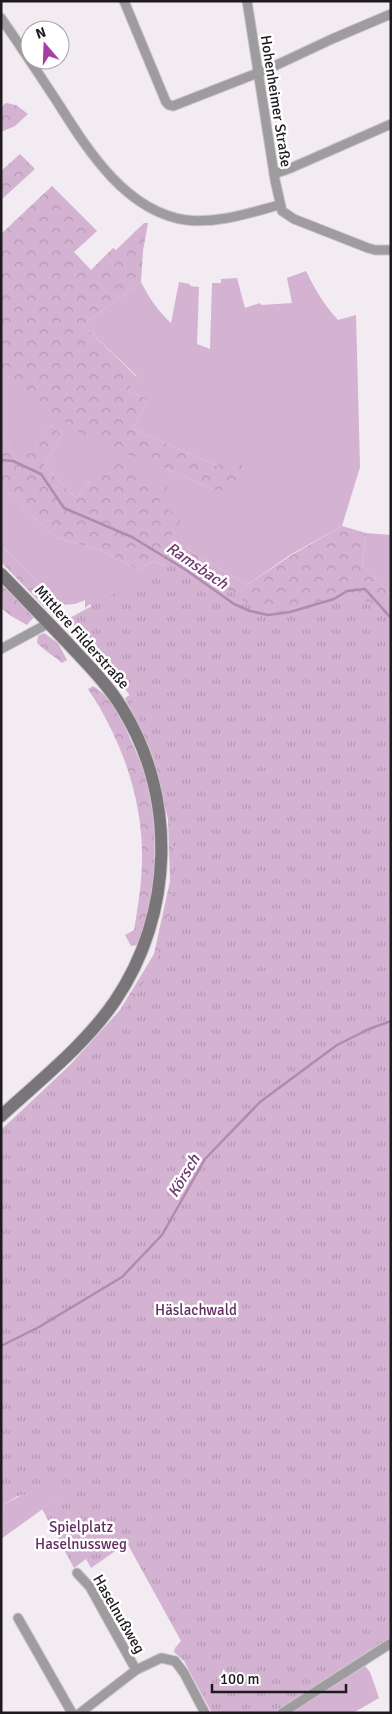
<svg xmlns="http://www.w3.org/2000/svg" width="392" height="1714" viewBox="0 0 392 1714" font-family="Signika,sans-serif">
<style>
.green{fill:#d4b2d2}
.forest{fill:url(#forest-crowns)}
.park{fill:url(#park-tufts)}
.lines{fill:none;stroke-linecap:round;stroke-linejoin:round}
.stream{stroke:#b389b1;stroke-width:2.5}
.minor-casing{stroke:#ccc6cb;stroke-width:11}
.secondary-casing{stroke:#ccc6cb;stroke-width:14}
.minor{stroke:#9f9c9f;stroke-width:9}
.secondary{stroke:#797579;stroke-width:12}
.labels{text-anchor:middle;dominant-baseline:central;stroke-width:5;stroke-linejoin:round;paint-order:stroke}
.street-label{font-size:15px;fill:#1d1b1d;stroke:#fff}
.park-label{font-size:15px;fill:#622d61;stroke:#fff}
.water-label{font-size:16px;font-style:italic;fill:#6f396e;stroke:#fff}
</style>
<defs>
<pattern id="forest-crowns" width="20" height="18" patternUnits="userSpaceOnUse" patternTransform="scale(1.25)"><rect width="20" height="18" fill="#d4b2d2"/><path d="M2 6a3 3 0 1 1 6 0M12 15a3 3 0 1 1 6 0" fill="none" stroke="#b698b4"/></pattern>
<pattern id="park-tufts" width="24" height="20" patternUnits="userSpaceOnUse" patternTransform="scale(1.25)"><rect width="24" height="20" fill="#d4b2d2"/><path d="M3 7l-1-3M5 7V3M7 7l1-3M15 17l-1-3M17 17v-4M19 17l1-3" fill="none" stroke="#b698b4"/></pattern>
</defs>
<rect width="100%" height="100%" fill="#f2ebf1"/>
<g class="green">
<path d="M 306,271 C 315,289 324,305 338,320 L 356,315 L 360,467 L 342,526 L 290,555 L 247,585 L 170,538 L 157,504 L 167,487 L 92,479 L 76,498 L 44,466 L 62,435 L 51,425 L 31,455 L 1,438 L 1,376 L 165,468 L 213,489 L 218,466 L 133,429 L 148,399 L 128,391 L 137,376 L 83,325 L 141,282 C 149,298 158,311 171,323 L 179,282 L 190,284 L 190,286 L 199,287 L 197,344 L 210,349 L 212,283 L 221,283 L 221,279 L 237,278 L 245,308 L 260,303 L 261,305 L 292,303 L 287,278 Z"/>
<polygon points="1,487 57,538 102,551 138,570 154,561 178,573 101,621 90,604 85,608 85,600 75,604 61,605 1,545"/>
<polygon points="366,533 391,535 391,595 362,565"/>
<polygon points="52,1488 65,1493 1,1539 1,1506 20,1496"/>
<polygon points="365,1666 370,1672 379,1698 353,1713 290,1713 362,1667"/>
</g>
<g class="forest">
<polygon points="6,103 16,105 28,114 15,126 1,132 1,107"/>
<polygon points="20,154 35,169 1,200 1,171"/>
<polygon points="52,186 97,231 74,252 91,270 113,248 116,250 144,223 148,223 143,251 141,282 83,325 137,377 128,391 148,399 133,429 218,466 222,458 243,462 237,493 213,489 165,468 90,440 1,376 1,234"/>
<polygon points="51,425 62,435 44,466 76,498 92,479 112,460 168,487 158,504 182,518 170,538 247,585 290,556 342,526 366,533 362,565 391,595 391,670 247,648 178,573 154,561 138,570 102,551 57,538 1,487 1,438 31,454"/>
<polygon points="1,545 61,605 61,614 54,617 1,562"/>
<polygon points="1,584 34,617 27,625 11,616 1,608"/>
<path d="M 44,633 L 58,643 L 67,660 L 62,663 C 54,656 45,651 37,643 L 38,636 Z"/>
<path d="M 93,686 C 112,697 123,720 131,741 C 139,758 147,776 150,795 C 158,844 156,898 138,945 L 131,946 L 125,935 L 134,930 C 138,907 142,882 142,858 C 143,799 121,738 88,689 Z"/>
<polygon points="136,691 178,824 178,905 140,1011 1,1144 1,1130 70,1065 120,1010 154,954 170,881 168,819 153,758 125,698"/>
</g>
<polygon class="park" points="181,558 258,610 273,613 350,597 378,605 391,622 391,1639 275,1713 212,1713 184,1661 174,1652 175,1648 181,1641 127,1543 91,1568 86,1559 74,1568 42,1509 58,1498 54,1490 18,1496 1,1506 1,1130 83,1055 136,996 160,953 172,906 174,852 164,783 151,745 129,694 66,620"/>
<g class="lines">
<g class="stream">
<polyline points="1,460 13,461 41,474 64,508 132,537 186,570 234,604 250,611 268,615 290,612 334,599 347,591 365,589 391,618"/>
<polyline points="1,1346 39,1327 122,1277 162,1235 205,1159 260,1102 337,1045 369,1029 391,1021"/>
</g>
<defs>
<g id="minor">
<polyline points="124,1 166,102 169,105 173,106 268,69 332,39 391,14"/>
<polyline points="247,1 275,180 282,211 294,219 368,248 375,250 391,250"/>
<path d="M 1,18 C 20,45 38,73 56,100 C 86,147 124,211 186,220 C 217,224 249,213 279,205"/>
<polyline points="274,174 291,168 391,124"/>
<polyline points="1,649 49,623"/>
<polyline points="77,1573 90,1587 136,1670"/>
<polyline points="18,1618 72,1713"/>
<polyline points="80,1713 136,1670 161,1658 175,1661 184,1673 205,1713"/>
<polyline points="282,1713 391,1643"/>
</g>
<path id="secondary" d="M 1,574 C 26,600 52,626 77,653 C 93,670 110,688 122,708 C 177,797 174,914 115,1001 C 85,1045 40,1080 1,1116"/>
</defs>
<use href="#minor" class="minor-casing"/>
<use href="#secondary" class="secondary-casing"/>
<use href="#minor" class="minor"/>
<use href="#secondary" class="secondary"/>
</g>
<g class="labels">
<g class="street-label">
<text transform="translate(276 101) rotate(81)">Hohenheimer Straße</text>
<text transform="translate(82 637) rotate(48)">Mittlere Filderstraße</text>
<text transform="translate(119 1614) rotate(60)">Haselnußweg</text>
</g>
<g class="park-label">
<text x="196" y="1310">Häslachwald</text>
<text x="81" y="1527">Spielplatz<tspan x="81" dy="17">Haselnussweg</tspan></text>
</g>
<g class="water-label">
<text transform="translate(197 566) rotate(34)">Ramsbach</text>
<text transform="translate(184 1176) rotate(-59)">Körsch</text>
</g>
</g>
<rect width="392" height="1714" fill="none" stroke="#1d1b1d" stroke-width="5"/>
<g transform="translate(45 45) rotate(341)"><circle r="24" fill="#ffffff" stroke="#a5a4a5"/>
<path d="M0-4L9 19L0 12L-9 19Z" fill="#a53fa4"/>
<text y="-8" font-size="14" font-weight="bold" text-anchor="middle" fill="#1d1b1d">N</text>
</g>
<path d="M212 1684v8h134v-8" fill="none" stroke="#1d1b1d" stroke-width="2.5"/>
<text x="220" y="1684" font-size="15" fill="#1d1b1d" stroke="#ffffff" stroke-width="4" paint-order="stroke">100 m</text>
</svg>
